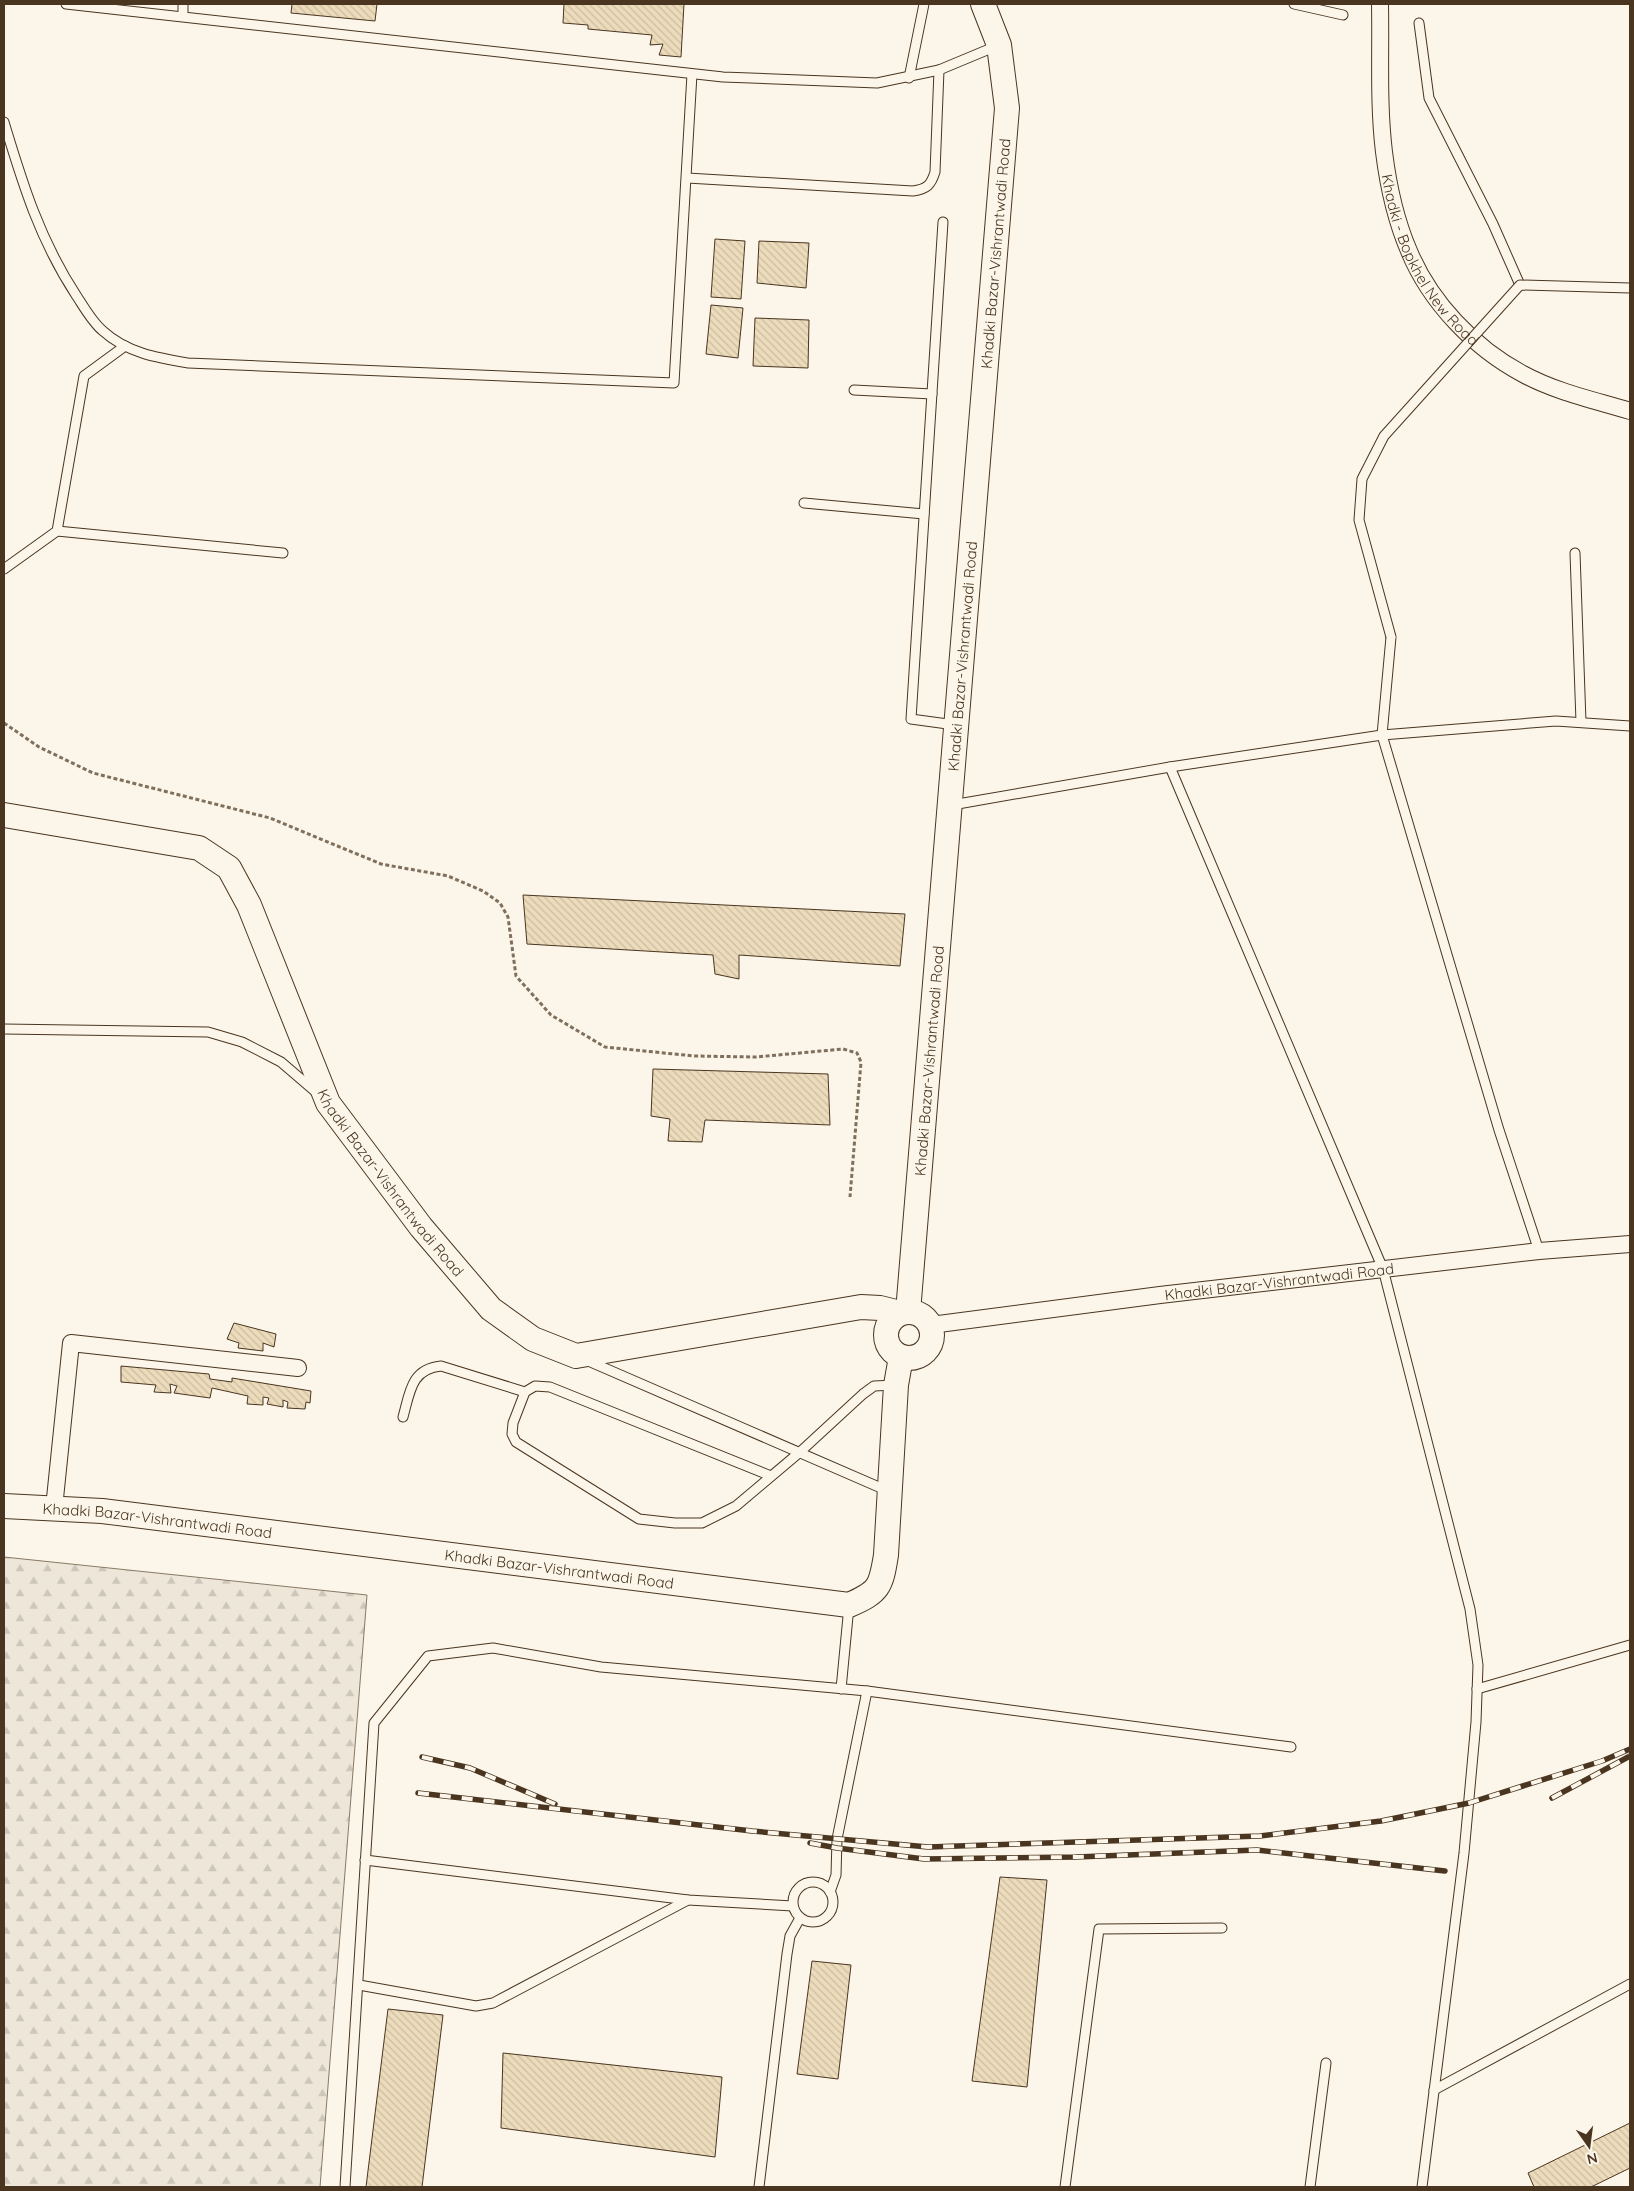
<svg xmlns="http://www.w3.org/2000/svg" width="1634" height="2191" viewBox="0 0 1634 2191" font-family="Quicksand,sans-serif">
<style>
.forest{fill:url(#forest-firs);stroke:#887966}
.building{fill:url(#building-back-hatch);stroke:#4a3520}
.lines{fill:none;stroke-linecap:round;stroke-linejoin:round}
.lane-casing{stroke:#4a3520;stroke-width:11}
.street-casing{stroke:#4a3520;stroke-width:18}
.secondary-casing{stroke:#4a3520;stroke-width:26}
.path{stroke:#7f6f5c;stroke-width:3;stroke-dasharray:4 2.5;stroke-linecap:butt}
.lane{stroke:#fbf6e9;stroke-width:9}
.street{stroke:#fbf6e9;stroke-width:16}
.secondary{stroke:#fbf6e9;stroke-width:24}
.rail-casing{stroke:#4a3520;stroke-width:5.5}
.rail{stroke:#fbf6e9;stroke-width:4;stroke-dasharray:11;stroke-linecap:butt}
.lane-bridge-casing{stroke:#4a3520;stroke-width:11;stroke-linecap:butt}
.lane-bridge{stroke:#fbf6e9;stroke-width:9}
.labels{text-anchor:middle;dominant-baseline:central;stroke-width:4;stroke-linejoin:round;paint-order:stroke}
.street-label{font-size:15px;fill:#4a3520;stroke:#fbf6e9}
</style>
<defs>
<pattern id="forest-firs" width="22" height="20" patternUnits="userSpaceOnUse" patternTransform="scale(1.25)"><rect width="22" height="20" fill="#ede6d9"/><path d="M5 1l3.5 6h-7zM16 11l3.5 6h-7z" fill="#cdc6ba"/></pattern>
<pattern id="building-back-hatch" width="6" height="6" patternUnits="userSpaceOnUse" patternTransform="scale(1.25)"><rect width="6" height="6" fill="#ecdcbc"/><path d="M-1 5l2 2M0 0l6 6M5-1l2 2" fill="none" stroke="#ccbda1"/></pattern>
</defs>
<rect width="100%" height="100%" fill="#fbf6e9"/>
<polygon class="forest" points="4,1557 367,1595 320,2187 4,2187"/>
<g class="building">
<polygon points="292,4 377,4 375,21 291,13"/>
<polygon points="564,4 684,4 681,57 659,55 663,44 650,45 652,35 588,29 588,25 563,23"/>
<polygon points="715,239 745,241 741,299 711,297"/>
<polygon points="759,241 809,243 806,288 757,283"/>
<polygon points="711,305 743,308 738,358 706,354"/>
<polygon points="755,318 809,320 808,368 753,366"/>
<polygon points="523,895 905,914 900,966 739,955 739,979 715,974 713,955 527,944"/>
<polygon points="653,1069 828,1074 830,1125 705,1120 702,1142 668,1141 670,1119 651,1116"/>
<polygon points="234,1323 276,1334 274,1347 263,1343 263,1351 238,1348 239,1343 227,1339"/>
<polygon points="121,1366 209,1374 210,1379 232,1382 232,1378 311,1391 310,1403 306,1402 305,1409 287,1408 288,1402 283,1400 283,1407 267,1404 269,1398 263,1397 263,1405 247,1404 248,1396 212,1388 210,1398 174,1393 177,1386 170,1384 171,1393 154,1392 156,1385 121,1382"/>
<polygon points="1000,1877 1047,1880 1027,2087 972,2081"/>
<polygon points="812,1961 851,1965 838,2079 797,2074"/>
<polygon points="388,2009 443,2015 422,2187 366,2187"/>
<polygon points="503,2053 722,2077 715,2157 501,2128"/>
<polygon points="1630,2123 1630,2168 1591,2187 1534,2187 1528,2173"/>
</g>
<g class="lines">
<defs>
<g id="lane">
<polyline points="66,4 723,77 877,83 939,70 999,45"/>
<polyline points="1294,4 1343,15"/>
<polyline points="183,16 183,4"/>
<polyline points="1419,23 1429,98 1493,224 1520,285"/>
<polyline points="909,78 924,4"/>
<path d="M 4,122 C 23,185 40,240 76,295 C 84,307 92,322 103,331 C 127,353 158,358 188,363 L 674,383 L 692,74"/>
<path d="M 687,178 L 913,191 C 927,189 931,185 935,172 L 939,70"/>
<polyline points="943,222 911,719 955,725"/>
<polyline points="854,390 932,394"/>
<polyline points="804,503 924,514"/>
<polyline points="57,531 283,553"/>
<polyline points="1575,553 1581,722"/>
<polyline points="4,569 57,531 84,376 125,346"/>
<polyline points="1391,637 1382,735 1499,1130 1539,1251"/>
<polyline points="1170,767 1383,1269 1470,1609 1478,1665 1476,1722 1464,1853 1422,2187"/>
<polyline points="952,805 1170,767 1382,735 1556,721 1630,726"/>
<polyline points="4,1029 208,1032 242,1042 281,1062 316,1092"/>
<polyline points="586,1360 888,1491"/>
<path d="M 403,1417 C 410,1392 411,1369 441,1366 L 525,1392"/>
<polyline points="771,1476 550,1387 535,1386 525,1392 513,1423 512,1434 516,1442 639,1519 675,1523 702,1523 736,1506 800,1452 863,1394 874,1386 895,1385"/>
<polyline points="841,1689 849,1606"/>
<polyline points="1477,1689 1630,1645"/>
<polyline points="365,1860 688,1900 793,1906"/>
<circle cx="813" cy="1902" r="20"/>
<polyline points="830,1892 836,1875 837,1839 867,1691"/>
<polyline points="359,1985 476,2006 493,2003 688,1900"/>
<polyline points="1434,2090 1630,1984"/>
<polyline points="345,2187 374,1723 428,1656 493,1648 601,1667 867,1691 1291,1747"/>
<polyline points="759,2187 787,1954 790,1936 800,1918"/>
<polyline points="1065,2187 1099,1929 1222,1928"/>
<polyline points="1310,2187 1326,2063"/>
</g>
<g id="street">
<path id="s1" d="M 1380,4 C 1381,53 1378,103 1384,152 C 1388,184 1396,221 1409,251 C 1430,302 1474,348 1523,374 C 1556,392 1594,400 1630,411"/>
<path id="s2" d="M 931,1325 L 1160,1295 L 1539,1251 L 1630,1244"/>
<polyline points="54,1508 71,1343 298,1368"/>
</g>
<g id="secondary">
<path id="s3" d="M 4,815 L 199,848 L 229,868 L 249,905 L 328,1103 L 421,1227 L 491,1309 L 533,1339 L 576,1356 L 861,1307 L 880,1308 L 900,1313"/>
<circle cx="909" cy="1335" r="23"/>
<path id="s4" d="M 908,1312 L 1007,108 L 999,45 L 983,4"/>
<path id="s5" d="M 4,1506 L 102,1511 L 849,1605 C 879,1592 881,1587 886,1555 L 896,1385 L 901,1357"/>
</g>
</defs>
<use href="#lane" class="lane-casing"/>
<use href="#street" class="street-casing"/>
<use href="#secondary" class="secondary-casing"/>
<polyline class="path" points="4,723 39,747 93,773 270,818 381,864 448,876 483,891 500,903 508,917 516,976 551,1015 605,1047 694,1056 756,1057 843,1049 857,1053 861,1062 850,1197"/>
<use href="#lane" class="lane"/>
<use href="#street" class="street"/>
<use href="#secondary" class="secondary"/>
<defs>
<g id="rail">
<polyline points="422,1757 470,1768 555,1804"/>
<polyline points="418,1793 752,1831 928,1847 1260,1836 1381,1821 1469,1803 1602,1761 1630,1749"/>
<polyline points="1552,1798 1630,1756"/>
<polyline points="810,1843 837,1848 924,1859 1076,1857 1257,1850 1445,1871"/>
</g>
</defs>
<use href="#rail" class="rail-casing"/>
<use href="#rail" class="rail"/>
<defs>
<polyline id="lane-bridge" points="1391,637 1359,520 1362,479 1384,436 1520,285 1630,288"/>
</defs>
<use href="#lane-bridge" class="lane-bridge-casing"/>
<use href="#lane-bridge" class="lane-bridge"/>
</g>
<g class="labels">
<g class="street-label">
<text stroke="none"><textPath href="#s4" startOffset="1062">Khadki Bazar-Vishrantwadi Road</textPath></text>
<text stroke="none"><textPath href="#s1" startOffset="268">Khadki - Bopkhel New Road</textPath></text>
<text stroke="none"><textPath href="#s4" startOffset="658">Khadki Bazar-Vishrantwadi Road</textPath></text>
<text stroke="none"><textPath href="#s4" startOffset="252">Khadki Bazar-Vishrantwadi Road</textPath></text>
<text stroke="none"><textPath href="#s3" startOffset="590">Khadki Bazar-Vishrantwadi Road</textPath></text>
<text stroke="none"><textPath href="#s2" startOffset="351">Khadki Bazar-Vishrantwadi Road</textPath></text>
<text stroke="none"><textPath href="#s5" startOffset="154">Khadki Bazar-Vishrantwadi Road</textPath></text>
<text stroke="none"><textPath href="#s5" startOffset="559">Khadki Bazar-Vishrantwadi Road</textPath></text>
</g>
</g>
<rect width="1634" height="2191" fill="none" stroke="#4a3520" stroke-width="10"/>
<g transform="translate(1589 2146) rotate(166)" stroke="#fbf6e9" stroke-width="4" paint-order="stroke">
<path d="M0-4L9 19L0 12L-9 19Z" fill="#4a3520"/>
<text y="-8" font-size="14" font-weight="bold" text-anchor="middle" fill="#4a3520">N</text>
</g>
</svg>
